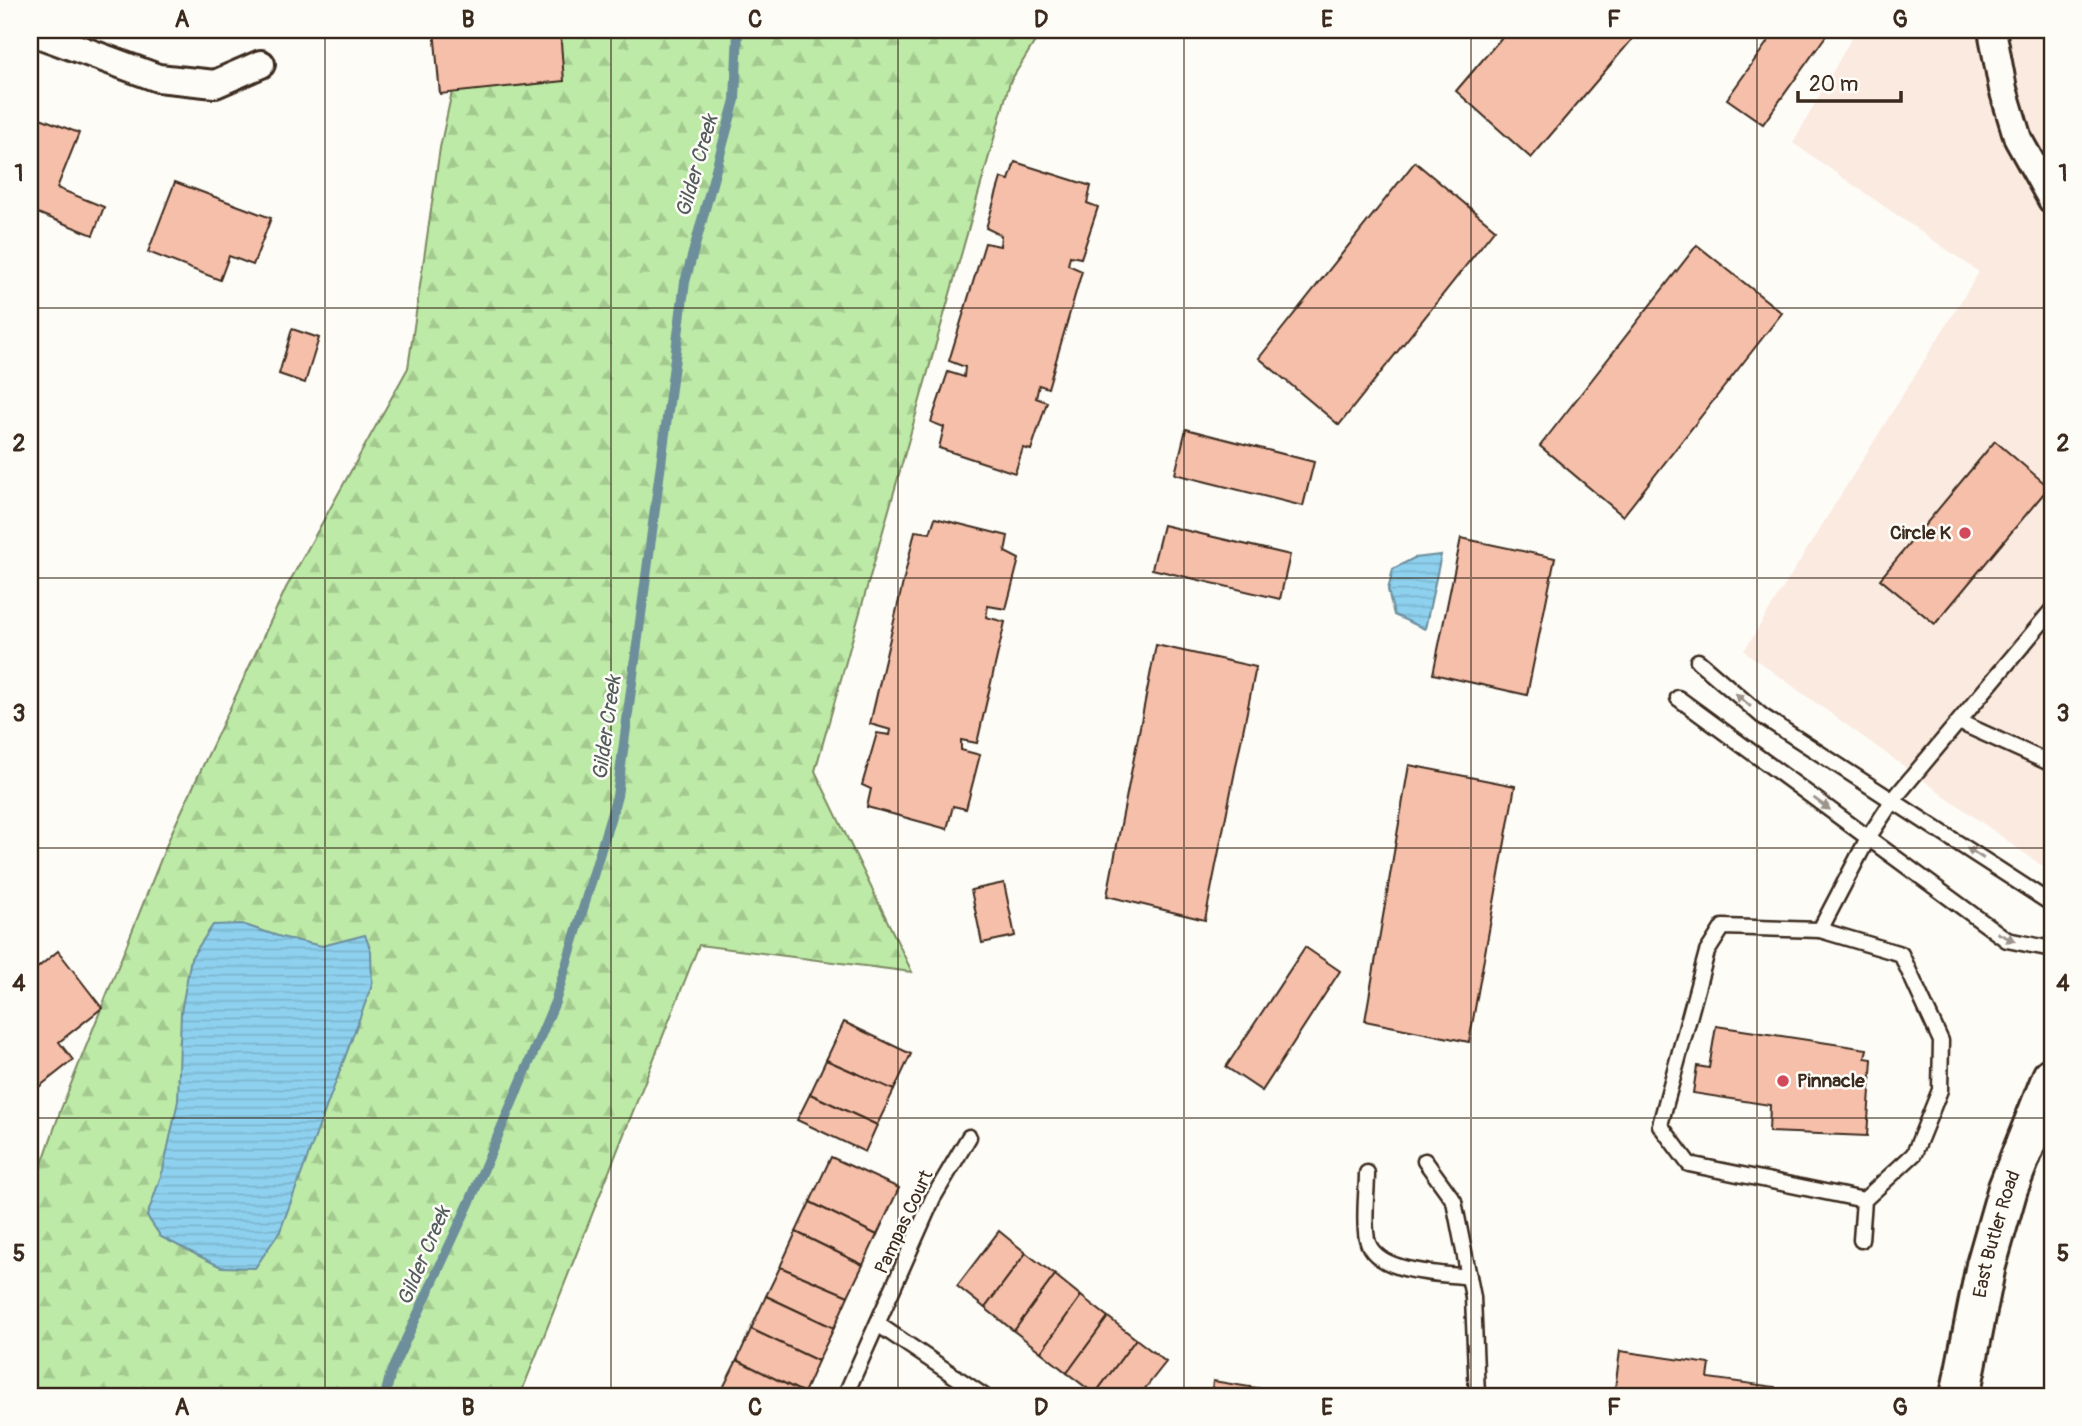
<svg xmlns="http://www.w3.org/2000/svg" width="2082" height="1426" viewBox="0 0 2082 1426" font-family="Pangolin,sans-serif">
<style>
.built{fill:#fbeae0}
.forest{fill:url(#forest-firs);stroke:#7c8a62;stroke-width:2}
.water{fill:url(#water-rules);stroke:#6d8e9b;stroke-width:2}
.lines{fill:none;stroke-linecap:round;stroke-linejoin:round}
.stream{stroke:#6d8e9b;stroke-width:10}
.building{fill:#f6bfaa;stroke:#3b2a1e;stroke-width:2}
.service-casing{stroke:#3b2a1e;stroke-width:19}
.minor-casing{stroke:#3b2a1e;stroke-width:32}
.secondary-casing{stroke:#3b2a1e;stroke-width:44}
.service{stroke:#fdfcf7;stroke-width:14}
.minor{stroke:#fdfcf7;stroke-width:26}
.secondary{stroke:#fdfcf7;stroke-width:38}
.oneway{fill:#9c938a}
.grid{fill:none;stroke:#3b2a1e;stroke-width:2;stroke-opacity:0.55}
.poi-dot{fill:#d1495b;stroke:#fdfcf7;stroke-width:2.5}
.labels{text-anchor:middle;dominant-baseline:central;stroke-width:5;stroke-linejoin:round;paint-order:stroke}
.poi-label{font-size:19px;font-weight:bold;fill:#3b2a1e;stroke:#fdfcf7;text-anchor:end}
.street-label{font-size:19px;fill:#3b2a1e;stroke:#fdfcf7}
.water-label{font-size:21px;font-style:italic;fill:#545c5d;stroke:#fdfcf7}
.neatline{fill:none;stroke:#3b2a1e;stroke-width:2.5}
.grid-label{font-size:23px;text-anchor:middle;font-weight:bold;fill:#3b2a1e}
</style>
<defs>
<pattern id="forest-firs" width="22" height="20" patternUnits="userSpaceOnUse" patternTransform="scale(1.75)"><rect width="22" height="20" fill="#bdeaa7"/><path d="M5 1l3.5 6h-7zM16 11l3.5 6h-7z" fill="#a3c98f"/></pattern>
<pattern id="water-rules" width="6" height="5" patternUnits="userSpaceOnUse" patternTransform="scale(1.75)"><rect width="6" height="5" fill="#8ed1ef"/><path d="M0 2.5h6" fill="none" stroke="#7bb4cc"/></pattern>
</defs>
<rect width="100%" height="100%" fill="#fdfcf7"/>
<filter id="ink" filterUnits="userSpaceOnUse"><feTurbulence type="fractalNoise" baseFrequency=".0143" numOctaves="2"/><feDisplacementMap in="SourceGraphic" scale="14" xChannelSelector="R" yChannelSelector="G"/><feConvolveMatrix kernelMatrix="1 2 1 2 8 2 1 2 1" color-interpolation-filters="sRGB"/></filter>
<g filter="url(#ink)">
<polygon class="built" points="1856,30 2052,30 2052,873 1744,651 1979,272 1793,143"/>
<polygon class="forest" points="465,30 1042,30 1010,82 815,771 912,972 699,945 520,1396 30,1396 30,1199 61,1109 171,834 286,588 408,368 440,148"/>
<g class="water">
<polygon points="1441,555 1425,629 1394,615 1388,590 1393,569 1414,558"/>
<polygon points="242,924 281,937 322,946 365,935 371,951 372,985 280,1231 255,1268 221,1267 161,1237 147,1216 163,1170 178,1101 181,1012 191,958 213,925"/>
</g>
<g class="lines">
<polyline class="stream" points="385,1396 391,1372 471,1199 555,1002 617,796 685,282 735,100 738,30"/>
</g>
<g class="building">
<polygon points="434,30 560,30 564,81 440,94"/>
<polygon points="1508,30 1640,30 1531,158 1456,91"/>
<polygon points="1776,30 1830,30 1763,124 1727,99"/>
<polygon points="30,114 79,133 57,188 104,207 93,235 30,210"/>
<polygon points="1015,162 1091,186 1087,203 1098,207 1081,258 1070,256 1068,265 1082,271 1048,388 1039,385 1036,398 1047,402 1031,450 1023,448 1015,473 939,448 944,427 931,422 948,372 964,377 965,367 949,361 985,243 1000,246 1001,235 986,228 1001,178 1009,180"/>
<polygon points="1415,162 1495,229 1339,425 1259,358"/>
<polygon points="175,182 271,218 253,265 229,256 220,280 148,252"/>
<polygon points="1697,245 1782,313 1623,516 1540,446"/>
<polygon points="292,329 319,338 305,383 279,374"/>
<polygon points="1186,429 1314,462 1303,506 1175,474"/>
<polygon points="1995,441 2049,487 1935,624 1880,579"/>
<polygon points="935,518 1008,536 1005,552 1019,559 1006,609 988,606 986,617 1005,622 977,743 961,740 961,750 980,755 966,809 953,806 947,829 867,807 871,789 862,785 877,733 890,735 891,730 870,724 915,531 930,533"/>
<polygon points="1163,525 1290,555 1280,599 1152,569"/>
<polygon points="1461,538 1555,558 1527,695 1433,674"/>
<polygon points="1156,645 1256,667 1205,920 1107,896"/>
<polygon points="1409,765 1515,786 1469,1042 1365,1021"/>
<polygon points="1004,883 1015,936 982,943 971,890"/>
<polygon points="1305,947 1340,971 1262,1091 1226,1067"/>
<polygon points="58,951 102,1008 59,1042 73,1060 30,1094 30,974"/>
<polygon points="844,1022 911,1054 894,1090 826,1060"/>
<polygon points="1716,1026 1867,1049 1865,1058 1872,1059 1867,1136 1769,1132 1770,1105 1693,1093 1697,1066 1709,1068"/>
<polygon points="826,1060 894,1090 877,1125 810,1094"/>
<polygon points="810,1094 877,1125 865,1152 797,1120"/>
<polygon points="831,1157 899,1188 877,1235 810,1202"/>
<polygon points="810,1202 877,1235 863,1265 796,1232"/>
<polygon points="999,1231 1026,1253 985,1308 957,1286"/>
<polygon points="796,1232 863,1265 848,1296 780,1267"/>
<polygon points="1026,1253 1055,1275 1014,1331 985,1308"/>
<polygon points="780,1267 848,1296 834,1328 766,1296"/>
<polygon points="1055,1275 1081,1296 1041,1352 1014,1331"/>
<polygon points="766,1296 834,1328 818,1361 751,1329"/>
<polygon points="1081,1296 1108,1317 1067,1373 1041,1352"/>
<polygon points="1108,1317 1136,1339 1095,1394 1067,1373"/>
<polygon points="751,1329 818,1361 804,1393 737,1360"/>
<polygon points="1136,1339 1166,1362 1139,1396 1097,1396 1095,1394"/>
<polygon points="1620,1351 1710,1364 1708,1378 1775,1387 1774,1396 1614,1396"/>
<polygon points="737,1360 804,1393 802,1396 730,1396 721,1392"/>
<polygon points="1213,1381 1250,1387 1249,1396 1211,1396"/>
<polygon points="1250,1387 1284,1392 1283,1396 1249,1396"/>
<polygon points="1284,1392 1318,1396 1283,1396"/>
</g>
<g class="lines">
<defs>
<g id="service">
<polyline points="1698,661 1762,716 2052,904"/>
<polyline points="1678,698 2007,940 2052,949"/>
<polyline points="1959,722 2052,764"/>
<polyline points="1820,930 1868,838 1893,800 2052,610"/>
<polyline points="1425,1161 1454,1201 1473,1297 1477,1396"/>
<path d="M 1367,1173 C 1367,1194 1363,1219 1367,1239 C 1374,1274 1442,1273 1469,1277"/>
<polyline points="1861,1240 1864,1200 1914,1154 1940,1090 1941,1041 1901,954 1820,930 1723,927 1707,952 1660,1125 1689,1164 1864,1200"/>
<polyline points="879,1325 984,1396"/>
<polyline points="845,1396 933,1198 969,1137"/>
</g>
<g id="minor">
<polyline points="1992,30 2003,89 2018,139 2052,200"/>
<polyline points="30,31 158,78 215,84 261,64"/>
</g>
<g id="secondary">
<path id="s1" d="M 1960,1396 L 1986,1265 L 2008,1188 L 2052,1077"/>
</g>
</defs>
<use href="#service" class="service-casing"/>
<use href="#minor" class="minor-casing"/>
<use href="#secondary" class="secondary-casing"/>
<use href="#service" class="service"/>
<use href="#minor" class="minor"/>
<use href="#secondary" class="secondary"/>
</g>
<defs><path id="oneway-solid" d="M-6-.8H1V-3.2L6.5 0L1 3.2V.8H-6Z" transform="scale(1.75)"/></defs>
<g class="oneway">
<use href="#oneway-solid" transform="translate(1743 700) rotate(-139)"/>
<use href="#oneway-solid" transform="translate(1822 804) rotate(36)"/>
<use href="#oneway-solid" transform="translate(1975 853) rotate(-147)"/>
<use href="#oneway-solid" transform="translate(2006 937) rotate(26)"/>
</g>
</g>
<path class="grid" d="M 325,30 L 325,1396M 611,30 L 611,1396M 898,30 L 898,1396M 1184,30 L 1184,1396M 1471,30 L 1471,1396M 1757,30 L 1757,1396M 30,308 L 2052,308M 30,578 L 2052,578M 30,848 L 2052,848M 30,1118 L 2052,1118"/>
<g class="poi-dot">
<circle cx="1965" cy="533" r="7"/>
<circle cx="1783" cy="1081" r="7"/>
</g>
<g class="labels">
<g class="poi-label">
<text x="1951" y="533">Circle K</text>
<text x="1797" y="1081" text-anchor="start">Pinnacle</text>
</g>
<g class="street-label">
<text transform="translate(904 1222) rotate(-65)">Pampas Court</text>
<text stroke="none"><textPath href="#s1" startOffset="166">East Butler Road</textPath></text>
</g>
<g class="water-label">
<text transform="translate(697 166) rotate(-74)">Gilder Creek</text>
<text transform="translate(607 728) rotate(-82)">Gilder Creek</text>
<text transform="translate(424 1256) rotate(-67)">Gilder Creek</text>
</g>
</g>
<rect width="2082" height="1426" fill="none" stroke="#fdfcf7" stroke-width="77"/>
<path d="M1798 91v10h103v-10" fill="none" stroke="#3b2a1e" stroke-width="3.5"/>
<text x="1809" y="91" font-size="21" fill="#3b2a1e" stroke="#fdfcf7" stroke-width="5" paint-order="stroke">20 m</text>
<rect x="38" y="38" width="2006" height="1350" class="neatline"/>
<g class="grid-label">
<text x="182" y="27">A</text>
<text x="468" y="27">B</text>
<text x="755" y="27">C</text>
<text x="1041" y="27">D</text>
<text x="1327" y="27">E</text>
<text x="1614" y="27">F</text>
<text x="1900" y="27">G</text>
<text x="19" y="181">1</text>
<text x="2063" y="181">1</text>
<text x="19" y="451">2</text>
<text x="2063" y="451">2</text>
<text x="19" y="721">3</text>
<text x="2063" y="721">3</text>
<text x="19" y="991">4</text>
<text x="2063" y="991">4</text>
<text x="19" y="1261">5</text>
<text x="2063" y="1261">5</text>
<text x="182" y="1415">A</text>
<text x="468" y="1415">B</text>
<text x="755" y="1415">C</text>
<text x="1041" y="1415">D</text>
<text x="1327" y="1415">E</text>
<text x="1614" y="1415">F</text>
<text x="1900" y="1415">G</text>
</g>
</svg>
